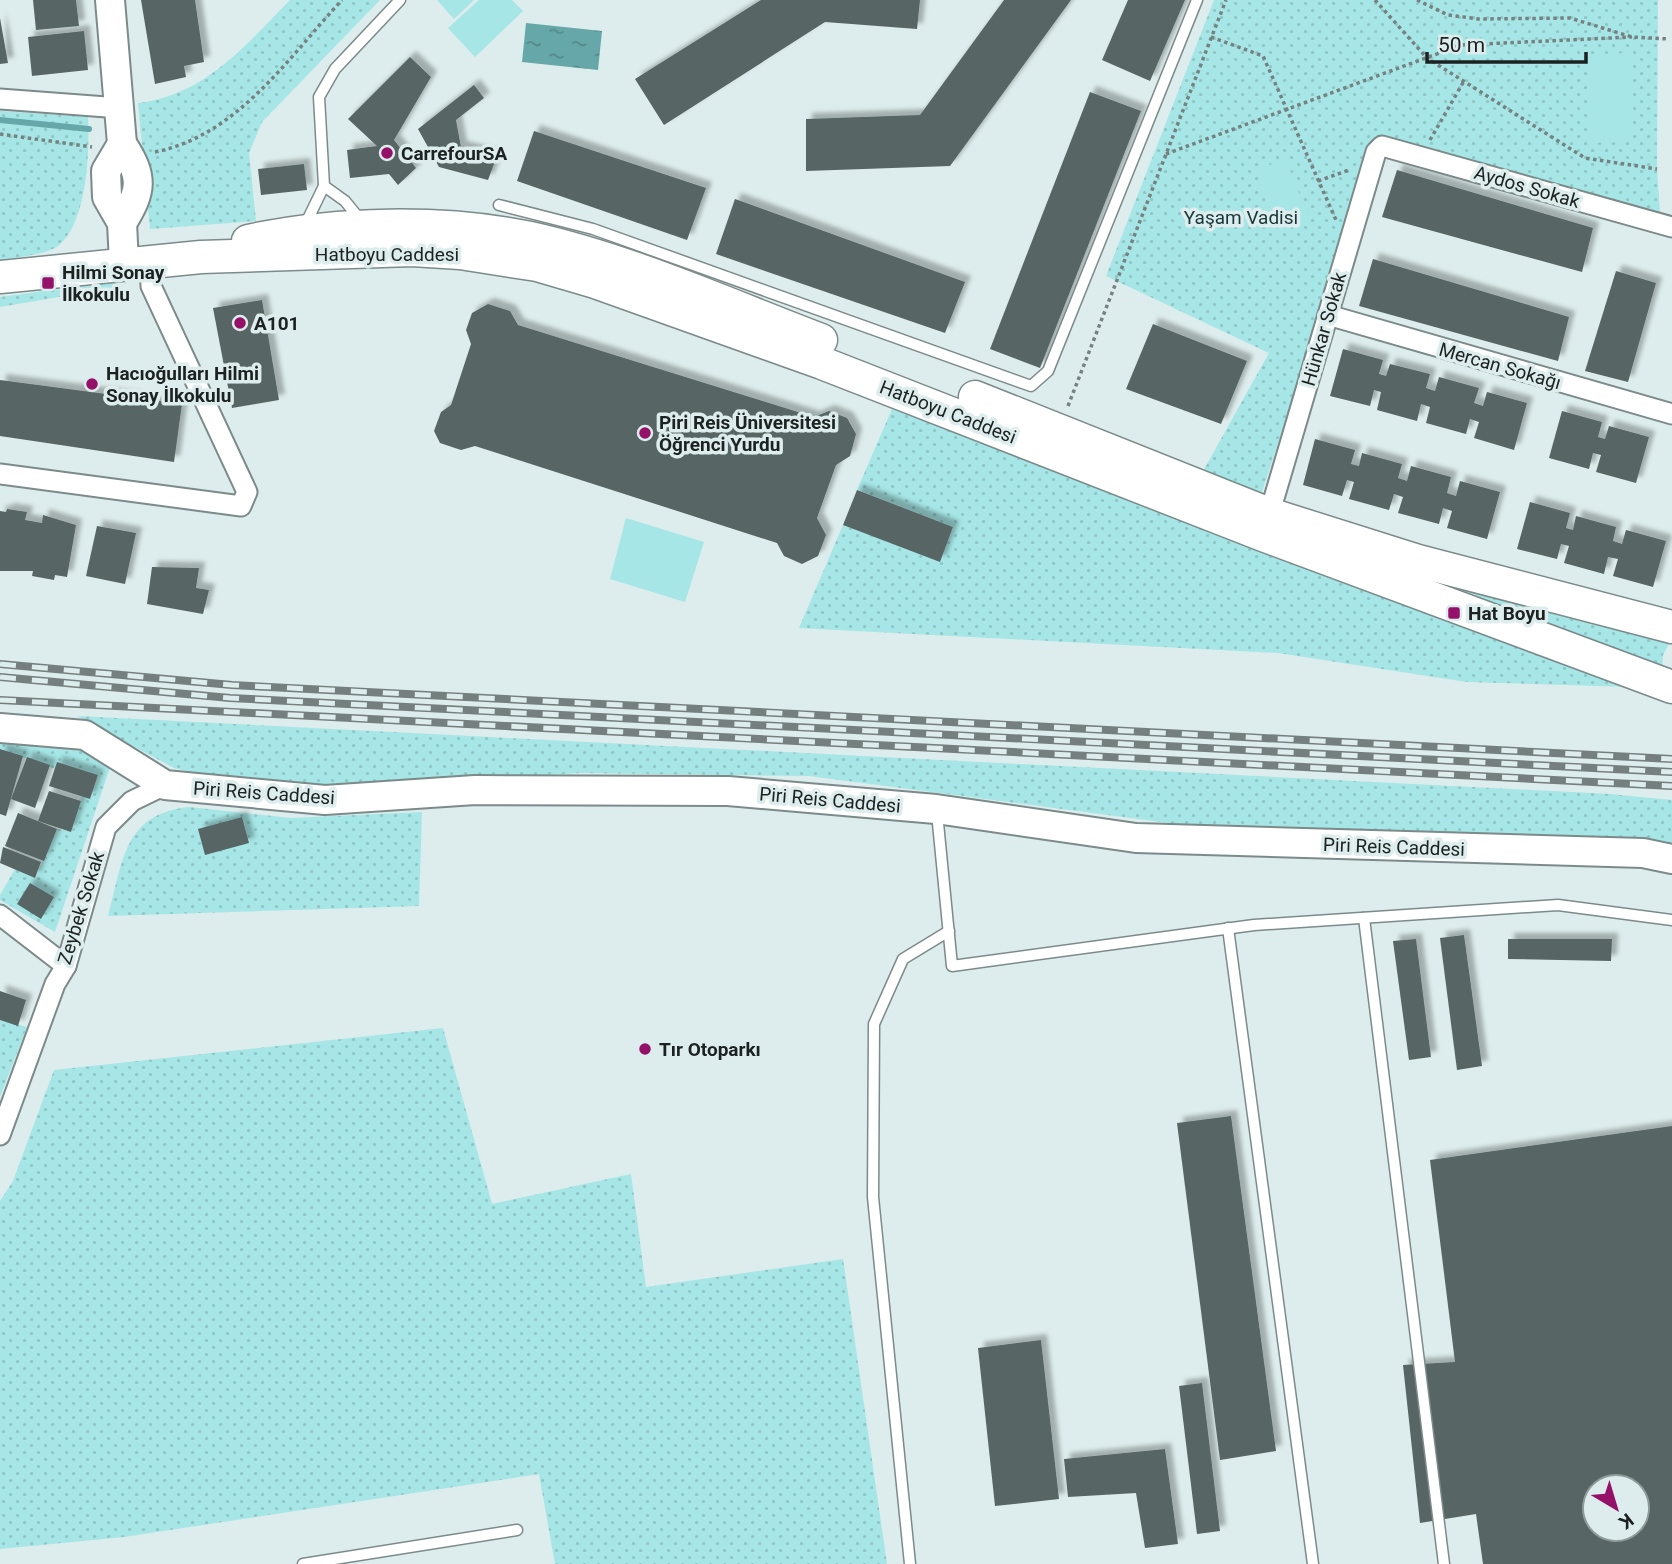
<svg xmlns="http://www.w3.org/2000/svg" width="1672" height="1564" viewBox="0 0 1672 1564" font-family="Roboto,sans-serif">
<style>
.green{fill:url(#green-dots)}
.pitch{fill:#a6e6e6}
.water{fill:url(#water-ripples)}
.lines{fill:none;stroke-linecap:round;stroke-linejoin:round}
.stream{stroke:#66a8a9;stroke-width:6}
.building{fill:#586565;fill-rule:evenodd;filter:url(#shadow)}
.lane-casing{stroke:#7c8a8a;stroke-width:13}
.street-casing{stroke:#7c8a8a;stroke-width:23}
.secondary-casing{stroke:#7c8a8a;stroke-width:32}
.primary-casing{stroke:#7c8a8a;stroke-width:35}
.path{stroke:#778181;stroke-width:3.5;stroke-dasharray:3.5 3.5;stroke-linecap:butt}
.lane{stroke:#fff;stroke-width:10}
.street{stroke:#fff;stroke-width:19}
.secondary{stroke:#fff;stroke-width:28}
.primary{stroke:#fff;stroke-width:32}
.rail-casing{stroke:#757f7f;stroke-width:8}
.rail{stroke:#ddecec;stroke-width:5;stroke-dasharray:16;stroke-linecap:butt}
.poi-dot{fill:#951169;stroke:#ddecec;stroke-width:2.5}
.labels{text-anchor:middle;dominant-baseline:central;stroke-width:7;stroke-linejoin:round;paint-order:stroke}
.poi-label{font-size:19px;font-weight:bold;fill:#1c2121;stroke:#ddecec;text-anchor:start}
.street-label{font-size:19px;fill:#1c2121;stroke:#ddecec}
.park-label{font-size:19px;fill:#173838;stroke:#ddecec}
</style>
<defs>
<pattern id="green-dots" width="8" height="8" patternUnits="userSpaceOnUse" patternTransform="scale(1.75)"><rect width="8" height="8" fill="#a6e6e6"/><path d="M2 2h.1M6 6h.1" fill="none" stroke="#8ec5c5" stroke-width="1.8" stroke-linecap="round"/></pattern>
<pattern id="water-ripples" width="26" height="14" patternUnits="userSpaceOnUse" patternTransform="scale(1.75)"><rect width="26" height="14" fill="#66a8a9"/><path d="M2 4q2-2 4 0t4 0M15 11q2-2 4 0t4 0" fill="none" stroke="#538889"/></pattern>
<filter id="shadow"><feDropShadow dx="6" dy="-6" stdDeviation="2" flood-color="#0004"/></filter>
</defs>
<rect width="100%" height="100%" fill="#ddecec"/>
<g class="green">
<path d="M 290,0 L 380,0 L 262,122 L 249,153 L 256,221 L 150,229 L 138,103 C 204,96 246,45 290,0 Z"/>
<polygon points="1214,0 1658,0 1657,169 1660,212 1379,135 1262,492 1202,473 1269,353 1106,276"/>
<path d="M 0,111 L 88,117 C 90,150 87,224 58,246 C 48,254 13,258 0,261 Z"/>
<polygon points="112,282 123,286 0,307 0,297"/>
<polygon points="892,409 1631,687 1467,682 1278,653 799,628 843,525 940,561 953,527 857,490"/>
<polygon points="1445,583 1671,640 1663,655 1662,671"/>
<polygon points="77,716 1610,794 1672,800 1672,847 1207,828 809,776 582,773 321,786 223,780 174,768"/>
<polygon points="0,738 102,754 111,764 55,932 0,900 0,895 15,869 35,877 57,829 71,831 82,796 90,798 98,776 57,762 55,769 0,749"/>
<path d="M 189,807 L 291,818 L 422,812 L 419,906 L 108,916 C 123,862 123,814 189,807 Z"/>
<polygon points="0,1020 27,1027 0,1097"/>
<polygon points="443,1028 492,1204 631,1174 646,1287 843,1259 887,1564 555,1564 539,1474 124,1537 0,1549 0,1201 13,1181 54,1070"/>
</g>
<g class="pitch">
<polygon points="437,0 474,0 454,19"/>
<polygon points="479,0 512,0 523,11 475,57 448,28"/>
<polygon points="1630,53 1632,142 1589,143 1587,54"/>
<polygon points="1286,159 1310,221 1279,233 1256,170"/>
<polygon points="626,518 704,542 685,602 610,579"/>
</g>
<polygon class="water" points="526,23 602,31 598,70 522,62"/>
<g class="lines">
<polyline class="stream" points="0,120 89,129"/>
</g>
<g class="building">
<polygon points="33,0 76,0 79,26 36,30"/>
<polygon points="141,0 195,0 204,62 184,66 186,77 155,84"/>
<polygon points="761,0 920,0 917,29 825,22 664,125 635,79"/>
<polygon points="1004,0 1071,0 950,166 806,171 806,119 920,115"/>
<polygon points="1128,0 1185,0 1150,81 1102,60"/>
<polygon points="0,18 8,63 0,64"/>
<polygon points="84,31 88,70 32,76 28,37"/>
<polygon points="410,57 431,77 394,140 416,168 398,185 389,174 350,178 347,150 377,146 348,119"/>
<polygon points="474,85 484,98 456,120 461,147 497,156 488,180 439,167 418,129"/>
<polygon points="1090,92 1141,111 1040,368 990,349"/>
<polygon points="534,131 706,188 687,240 517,181"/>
<polygon points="304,164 307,190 261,195 258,169"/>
<polygon points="1397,170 1593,228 1582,272 1382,217"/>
<polygon points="735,199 965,282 945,333 716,254"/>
<polygon points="1373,259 1569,317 1558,361 1359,306"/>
<polygon points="1616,271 1656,283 1628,382 1585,371"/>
<polygon points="262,300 279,400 232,408 213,308"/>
<polygon points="488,304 510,311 518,325 814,417 829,411 847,418 856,434 850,456 836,465 817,518 826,535 818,556 802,564 784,556 777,543 475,446 461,450 440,443 434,431 441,412 451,405 471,344 466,330 472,313"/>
<polygon points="1153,324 1247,361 1221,424 1126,389"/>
<polygon points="1343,349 1383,360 1379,374 1386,376 1390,364 1430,374 1426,388 1435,391 1439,377 1479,388 1474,403 1483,406 1487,392 1527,403 1514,450 1474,438 1479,422 1470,419 1466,434 1426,423 1430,407 1421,404 1417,421 1377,410 1381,392 1374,390 1370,406 1330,396"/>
<polygon points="0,380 182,404 174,462 0,436"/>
<polygon points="1562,411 1602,422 1598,437 1605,439 1609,426 1649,437 1636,483 1596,472 1601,455 1593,453 1589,469 1549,458"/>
<polygon points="1315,439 1355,450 1351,464 1359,466 1362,453 1402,464 1398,478 1407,481 1411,466 1451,477 1447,493 1456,496 1460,481 1500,492 1487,539 1447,528 1452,511 1443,508 1439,524 1398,513 1403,497 1394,494 1389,510 1349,499 1354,482 1347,480 1342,496 1303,485"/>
<polygon points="857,490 953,527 940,562 843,525"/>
<polygon points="1530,502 1570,513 1566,528 1573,530 1576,516 1616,527 1613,541 1622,544 1626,530 1666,541 1653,587 1613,576 1618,559 1608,557 1604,574 1564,563 1569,546 1561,544 1557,559 1517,549"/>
<polygon points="7,509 27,512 25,520 42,523 43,515 76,525 67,577 55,575 54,580 32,576 33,571 0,571 0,511 6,512"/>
<polygon points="97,526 136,533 125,584 86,576"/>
<polygon points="152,567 199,568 196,588 209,590 203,614 147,604"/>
<polygon points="0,749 23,756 6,816 0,814"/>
<polygon points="27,757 50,765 35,808 11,799"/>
<polygon points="57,762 98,775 90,799 49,786"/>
<polygon points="49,791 81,801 71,832 38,821"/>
<polygon points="18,813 57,829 44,861 5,846"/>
<polygon points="242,817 249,843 205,855 198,829"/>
<polygon points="3,847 41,862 35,878 0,863"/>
<polygon points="30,883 54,897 41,919 17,904"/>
<polygon points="1464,935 1482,1066 1457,1070 1440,938"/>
<polygon points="1416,939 1431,1057 1409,1060 1393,941"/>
<polygon points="1508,939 1612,939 1611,961 1508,959"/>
<polygon points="0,991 26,1000 18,1026 0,1020"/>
<polygon points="1231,1116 1276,1451 1220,1460 1177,1123"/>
<path d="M 1672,1126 L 1672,1564 L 1483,1564 L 1476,1514 L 1420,1523 L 1403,1365 L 1455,1362 L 1430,1160 ZM 1595,1487 L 1637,1487 L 1637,1529 L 1595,1529 Z"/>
<polygon points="1041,1340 1059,1499 995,1506 978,1348"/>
<polygon points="1202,1383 1220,1531 1197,1534 1179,1386"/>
<polygon points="1165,1449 1178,1544 1145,1548 1136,1493 1068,1497 1064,1459"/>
</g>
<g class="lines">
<defs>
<g id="lane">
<polyline points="324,186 345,201 362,222"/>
<polyline points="499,205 593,229 1031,386 1048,371 1197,0"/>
<polyline points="305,225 324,186 319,97 335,69 400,0"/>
<polyline points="937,813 952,966 1254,925 1558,905 1672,920"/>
<polyline points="1364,918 1444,1564"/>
<polyline points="1228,928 1313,1564"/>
<polyline points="303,1564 517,1530"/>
<polyline points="910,1564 873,1197 874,1024 903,959 949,931"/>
</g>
<g id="street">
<polyline points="0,99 120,108"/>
<polyline points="1328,315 1672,414"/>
<polyline points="0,474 241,506 247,492 151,286 150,261"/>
<polyline points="1267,522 1376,152 1382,146 1672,227"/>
<polyline points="0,915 66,966"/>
<polyline points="0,1135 55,984 66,966 106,827 132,801 165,785"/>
</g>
<g id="secondary">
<polyline points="110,0 122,144 106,171 107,197 122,223 124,263"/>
<path d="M 122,223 C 142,191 144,177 122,144"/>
<polyline points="0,728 85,735 165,785 325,800 475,790 728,791 936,809 1136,838 1643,853 1672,859"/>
</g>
<g id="primary">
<path d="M 248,241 C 334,222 444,220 530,238 C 629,260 726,304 821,340"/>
<polyline points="0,277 201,257 412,250 460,253 537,265 595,282 822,363 1263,535 1672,687"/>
<polyline points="975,397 1269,514 1418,561 1672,627"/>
</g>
</defs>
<use href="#lane" class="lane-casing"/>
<use href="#street" class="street-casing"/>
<use href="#secondary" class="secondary-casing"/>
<use href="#primary" class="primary-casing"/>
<g class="path">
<polyline points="1375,0 1427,58 1585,158 1657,169"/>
<polyline points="1417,0 1448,15 1479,19 1570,18 1632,37 1669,39"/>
<polyline points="1211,37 1263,56 1336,220"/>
<polyline points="0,134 92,147"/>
<polyline points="1430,140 1464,81"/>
<path d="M 155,152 C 237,136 288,58 342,0"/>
<polyline points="1166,154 1461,45 1632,37"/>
<polyline points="1318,181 1349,170"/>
<polyline points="1068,406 1226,0"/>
</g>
<use href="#lane" class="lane"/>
<use href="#street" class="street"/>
<use href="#secondary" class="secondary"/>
<use href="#primary" class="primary"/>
<defs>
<g id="rail">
<polyline points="0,664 232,685 1672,759"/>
<polyline points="0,677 230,698 1672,772"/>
<polyline points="0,700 1672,786"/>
</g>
</defs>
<use href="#rail" class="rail-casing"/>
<use href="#rail" class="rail"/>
</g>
<g class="poi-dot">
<circle cx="387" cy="153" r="7"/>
<rect x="41" y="276" width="14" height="14" rx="3.5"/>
<circle cx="240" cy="323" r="7"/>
<circle cx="92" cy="384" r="7"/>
<circle cx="645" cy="433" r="7"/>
<rect x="1447" y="606" width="14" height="14" rx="3.5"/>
<circle cx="645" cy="1049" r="7"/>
</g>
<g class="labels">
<g class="poi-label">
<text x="401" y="153">CarrefourSA</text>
<text x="62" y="272">Hilmi Sonay<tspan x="62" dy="22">İlkokulu</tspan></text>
<text x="254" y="323">A101</text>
<text x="106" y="373">Hacıoğulları Hilmi<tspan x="106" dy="22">Sonay İlkokulu</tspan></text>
<text x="659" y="422">Piri Reis Üniversitesi<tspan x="659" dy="22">Öğrenci Yurdu</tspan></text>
<text x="1468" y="613">Hat Boyu</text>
<text x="659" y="1049">Tır Otoparkı</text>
</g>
<g class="street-label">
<text transform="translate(1527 187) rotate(16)">Aydos Sokak</text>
<text x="387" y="254">Hatboyu Caddesi</text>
<text transform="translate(1324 329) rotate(-74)">Hünkar Sokak</text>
<text transform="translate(1500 366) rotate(16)">Mercan Sokağı</text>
<text transform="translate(948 412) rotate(21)">Hatboyu Caddesi</text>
<text transform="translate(264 793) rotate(4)">Piri Reis Caddesi</text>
<text transform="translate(830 800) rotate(5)">Piri Reis Caddesi</text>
<text transform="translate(1394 847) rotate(2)">Piri Reis Caddesi</text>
<text transform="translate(81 908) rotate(-73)">Zeybek Sokak</text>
</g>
<g class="park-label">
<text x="1241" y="217">Yaşam Vadisi</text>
</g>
</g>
<g transform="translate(1616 1508) rotate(142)"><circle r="33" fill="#ddecec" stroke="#909b9b" stroke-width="2"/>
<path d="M0-5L12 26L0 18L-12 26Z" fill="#951169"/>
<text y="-10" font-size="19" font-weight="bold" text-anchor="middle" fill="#1c2121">K</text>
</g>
<path d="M1427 52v10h159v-10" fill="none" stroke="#1c2121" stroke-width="3.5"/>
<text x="1438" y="52" font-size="21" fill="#1c2121" stroke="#ddecec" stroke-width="5" paint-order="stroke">50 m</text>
</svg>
